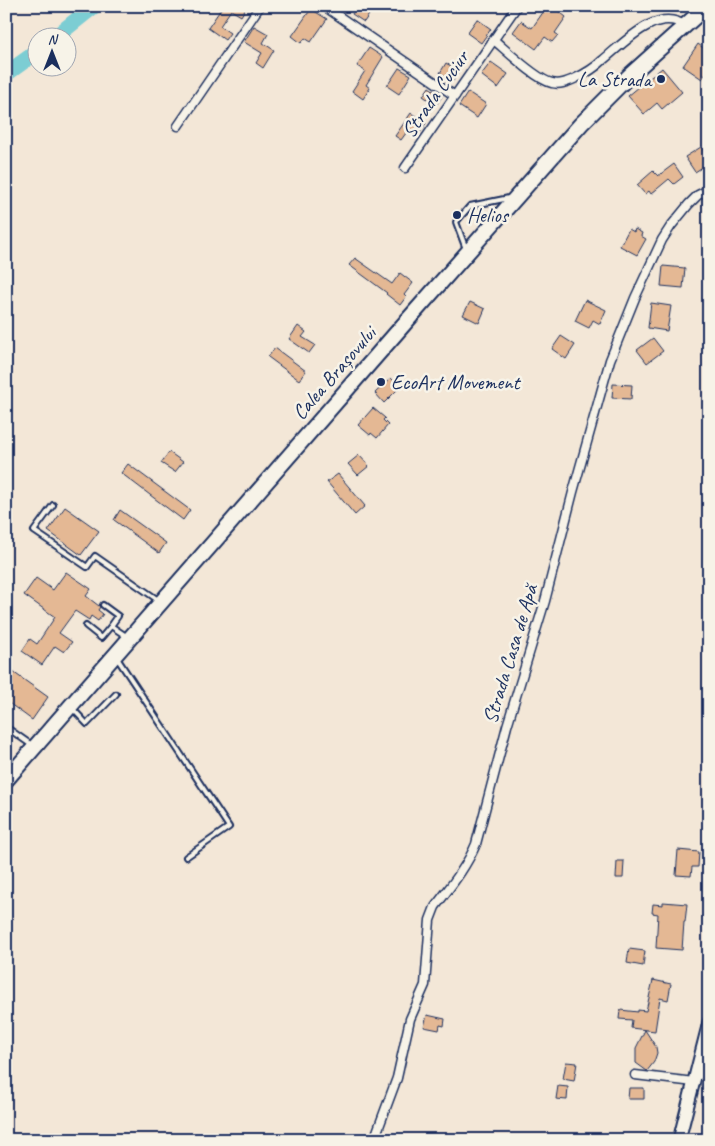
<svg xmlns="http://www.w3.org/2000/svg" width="715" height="1146" viewBox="0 0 715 1146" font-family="Caveat,sans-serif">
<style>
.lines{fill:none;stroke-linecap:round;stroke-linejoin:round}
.river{stroke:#7ccdd3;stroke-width:16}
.building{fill:#e4b894;stroke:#1b2f5e}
.lane-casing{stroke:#1b2f5e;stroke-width:8}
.street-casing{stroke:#1b2f5e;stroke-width:11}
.secondary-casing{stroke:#1b2f5e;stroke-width:15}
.highway-casing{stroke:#1b2f5e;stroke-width:18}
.lane{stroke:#f7f3e8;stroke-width:4}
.street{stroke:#f7f3e8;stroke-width:8}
.secondary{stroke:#f7f3e8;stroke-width:11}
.highway{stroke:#f7f3e8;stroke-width:14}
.poi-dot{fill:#1b2f5e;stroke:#f7f3e8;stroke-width:2}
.labels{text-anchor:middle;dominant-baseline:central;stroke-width:5;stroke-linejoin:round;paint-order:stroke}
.poi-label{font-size:21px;fill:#1b2f5e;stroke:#f7f3e8;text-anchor:start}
.street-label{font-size:21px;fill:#1b2f5e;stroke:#f7f3e8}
</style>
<rect width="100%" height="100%" fill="#f3e7d7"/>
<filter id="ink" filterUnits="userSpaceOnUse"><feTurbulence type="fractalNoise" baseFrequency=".02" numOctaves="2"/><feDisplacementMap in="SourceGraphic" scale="10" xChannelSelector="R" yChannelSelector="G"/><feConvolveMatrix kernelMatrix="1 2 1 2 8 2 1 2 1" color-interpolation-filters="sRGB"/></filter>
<g filter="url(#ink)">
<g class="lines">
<g class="river">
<polyline points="54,38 94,6"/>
<polyline points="6,74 38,51"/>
</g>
</g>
<g class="building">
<polygon points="223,6 247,6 241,16 231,10 220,26 230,33 225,40 208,28"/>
<polygon points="357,6 375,6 364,22 352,14"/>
<polygon points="537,6 552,6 566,17 555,33 558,35 552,42 545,37 536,49 513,32 521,21 532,28 544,11"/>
<polygon points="311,9 327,19 311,42 305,38 301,43 292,36"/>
<polygon points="477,19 491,29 481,43 467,33"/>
<polygon points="254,26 268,34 263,43 274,50 263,68 256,63 262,53 244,42"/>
<polygon points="698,44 709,52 709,69 702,79 683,66"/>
<polygon points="369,48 383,57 366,85 370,88 363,99 352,91 365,71 357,66"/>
<polygon points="491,62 508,74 498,88 481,75"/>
<polygon points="446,63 459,71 453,81 440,73"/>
<polygon points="399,68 411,75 399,94 387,86"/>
<polygon points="662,68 682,92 662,109 657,103 644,114 628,96"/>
<polygon points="429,87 442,96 436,105 423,96"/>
<polygon points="468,92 486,104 477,118 459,106"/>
<polygon points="411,113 426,123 418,135 409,129 401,140 395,136"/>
<polygon points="701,147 709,160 709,163 695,172 685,157"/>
<polygon points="674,164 683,177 674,184 669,179 651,194 649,191 645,194 637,185 653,171 658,176"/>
<polygon points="629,229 634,232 635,229 642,233 641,236 646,239 637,255 620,246"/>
<polygon points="355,258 392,284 400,273 413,283 404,295 406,297 400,305 386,294 387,293 349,265"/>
<polygon points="663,266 685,268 683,288 661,286"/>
<polygon points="585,300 606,310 600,324 593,320 589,328 575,321"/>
<polygon points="470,302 485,309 479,323 463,315"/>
<polygon points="651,303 671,306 667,331 648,328"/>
<polygon points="298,326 306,332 302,337 315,345 309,353 289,339"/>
<polygon points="561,336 575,345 566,359 552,349"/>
<polygon points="653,338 663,351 647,363 637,350"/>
<polygon points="275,348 306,371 299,380 268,357"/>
<polygon points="391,378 400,387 384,403 375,393"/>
<polygon points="613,384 632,385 631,399 612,398"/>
<polygon points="373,408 385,418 383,420 388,425 377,438 371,433 370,435 358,425"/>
<polygon points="169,452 183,462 175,472 161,463"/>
<polygon points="359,455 369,466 358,475 348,464"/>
<polygon points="128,464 190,510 183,520 121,473"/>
<polygon points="338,474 365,506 355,515 327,482"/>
<polygon points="65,507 99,531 81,555 48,531"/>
<polygon points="120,510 166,543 159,553 114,520"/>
<polygon points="66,572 91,589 86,596 99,606 100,607 98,610 103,614 98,621 91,616 89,620 75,611 59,633 72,642 64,652 55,646 42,665 22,651 30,639 37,644 55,617 24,595 36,578 53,590"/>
<polygon points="6,667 48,697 32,720 6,701"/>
<polygon points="678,850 699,852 698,867 692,867 691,876 676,875"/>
<polygon points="617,861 624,861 623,878 616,878"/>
<polygon points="663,902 687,904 685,922 684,922 682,950 656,948 658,914 652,913 653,904 663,905"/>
<polygon points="629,949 645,951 643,966 627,963"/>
<polygon points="653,980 671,984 668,1000 660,998 655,1031 631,1028 632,1020 619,1019 620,1010 638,1012 638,1010 646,1011"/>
<polygon points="427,1015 445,1019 444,1026 440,1025 439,1030 424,1027"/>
<polygon points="645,1030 656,1047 657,1053 654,1062 647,1071 636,1063 636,1048"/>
<polygon points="566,1062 577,1063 574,1081 563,1079"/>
<polygon points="558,1086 568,1087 567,1100 556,1099"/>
<polygon points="629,1088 644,1088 644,1099 628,1099"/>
</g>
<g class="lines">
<defs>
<g id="lane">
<polyline points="466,249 456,222 470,206 509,198"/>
<polyline points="53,505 34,531 87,567 95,556 158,600"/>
<polyline points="103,605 118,616 111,626 126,636"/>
<polyline points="86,626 101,638 111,626"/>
<polyline points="117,658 229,827 186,857"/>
<polyline points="72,708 87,724 116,694"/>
<polyline points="6,727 33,746"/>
</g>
<g id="street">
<polyline points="324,6 455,96"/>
<path d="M 494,40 C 507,51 537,80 552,83 C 560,85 567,82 574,79 C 585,74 595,68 603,60 C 623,44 658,5 685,26"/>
<polyline points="178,126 260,6"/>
<polyline points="405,168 517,6"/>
<polyline points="697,1074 709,1075"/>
<polyline points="635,1075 694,1082"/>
<path d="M 374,1140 L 397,1078 L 410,1019 L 425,985 L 430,920 L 435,907 C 450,887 466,868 476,844 L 507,726 L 545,601 L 573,492 L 610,360 L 635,298 L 662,240 L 671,226 L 689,204 L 698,195 L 704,192 L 709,191"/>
</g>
<polyline id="secondary" points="679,1140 709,1022"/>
<polyline id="highway" points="6,780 405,323 581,124 629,76 707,6"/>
</defs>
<use href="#lane" class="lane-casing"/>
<use href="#street" class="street-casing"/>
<use href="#secondary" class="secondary-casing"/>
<use href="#highway" class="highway-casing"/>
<use href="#lane" class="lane"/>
<use href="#street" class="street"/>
<use href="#secondary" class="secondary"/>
<use href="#highway" class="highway"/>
</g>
</g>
<g class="poi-dot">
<circle cx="661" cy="79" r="5"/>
<circle cx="457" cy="215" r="5"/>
<circle cx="381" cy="382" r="5"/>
</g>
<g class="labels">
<g class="poi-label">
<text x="651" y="79" text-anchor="end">La Strada</text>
<text x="467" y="215">Helios</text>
<text x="391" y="382">EcoArt Movement</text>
</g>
<g class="street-label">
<text transform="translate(435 94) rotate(-55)">Strada Cuciur</text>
<text transform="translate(334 373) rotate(-49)">Calea Brașovului</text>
<text transform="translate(510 654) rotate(-73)">Strada Casa de Apă</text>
</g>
</g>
<rect width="715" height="1146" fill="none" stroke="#f7f3e8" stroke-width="25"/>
<rect x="12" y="12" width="690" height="1121" fill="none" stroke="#1b2f5e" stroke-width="2" filter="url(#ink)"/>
<g transform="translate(52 52)"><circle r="24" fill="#f7f3e8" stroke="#9fa5b1"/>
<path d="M0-4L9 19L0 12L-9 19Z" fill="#1b2f5e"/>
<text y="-8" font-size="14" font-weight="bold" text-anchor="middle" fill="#1b2f5e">N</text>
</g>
</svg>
